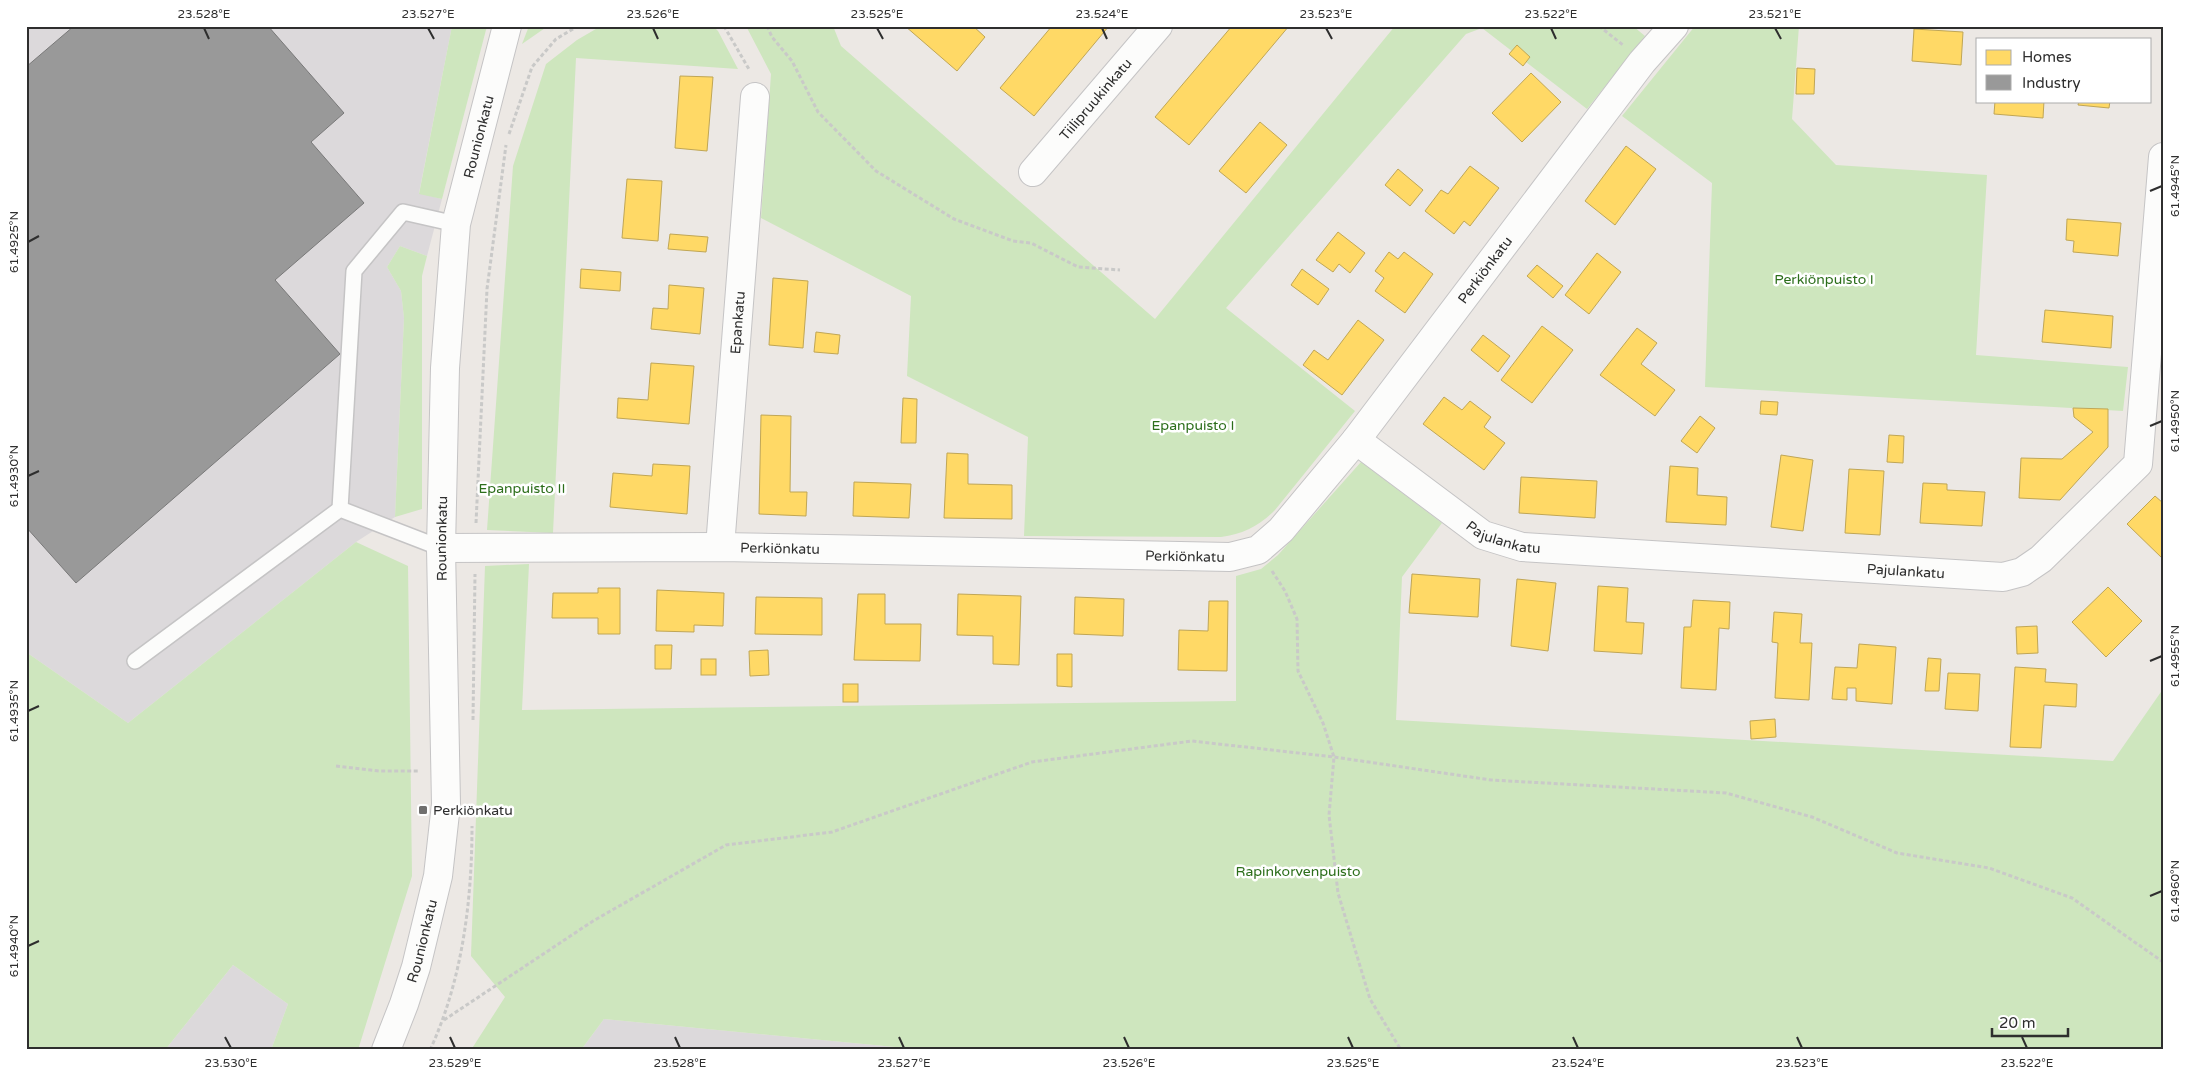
<svg xmlns="http://www.w3.org/2000/svg" width="2189" height="1076" viewBox="0 0 2189 1076" font-family="'Varela Round',sans-serif">
<style>
.industrial{fill:#dcd9db}
.green{fill:#cee6be}
.homes{fill:#ffd966;stroke:#c0a655}
.industry{fill:#999;stroke:#797979}
.lines{fill:none;stroke-linecap:round;stroke-linejoin:round}
.lane-casing{stroke:#c5c4c5;stroke-width:18}
.street-casing{stroke:#c5c4c5;stroke-width:30}
.secondary-casing{stroke:#c5c4c5;stroke-width:30}
.path{stroke:#c9c9c8;stroke-width:3;stroke-dasharray:4 2.5;stroke-linecap:butt}
.lane{stroke:#fcfcfb;stroke-width:15}
.street{stroke:#fcfcfb;stroke-width:28}
.secondary{stroke:#fcfcfb;stroke-width:28}
.rail{stroke:#dfdfe1;stroke-width:4}
.ticks{fill:none;stroke:#2e2e2e;stroke-width:2}
.poi-dot{fill:#706f6e;stroke:#fff;stroke-width:2}
.labels{text-anchor:middle;dominant-baseline:central;stroke-width:5;stroke-linejoin:round;paint-order:stroke}
.street-label{font-size:14px;fill:#2e2e2e;stroke:#fff}
.park-label{font-size:14px;fill:#2c6e1b;stroke:#fff}
.poi-label{font-size:14px;fill:#2e2e2e;stroke:#fff;text-anchor:start}
.neatline{fill:none;stroke:#2e2e2e;stroke-width:2}
.ticks-label{font-size:12px;text-anchor:middle;fill:#2e2e2e}
</style>
<rect width="100%" height="100%" fill="#ece8e4"/>
<g class="industrial">
<polygon points="26,26 452,26 419,193 442,199 427,256 400,246 387,267 401,291 404,318 395,517 356,542 128,723 26,652"/>
<polygon points="233,965 288,1004 271,1050 165,1050"/>
<polygon points="604,1019 926,1050 581,1050"/>
</g>
<g class="green">
<polygon points="452,26 487,26 442,199 419,194"/>
<polygon points="529,26 548,26 522,44"/>
<polygon points="601,26 713,26 718,31 738,69 576,58 553,533 487,530 513,166 546,64 577,40"/>
<path d="M 746,26 L 833,26 L 841,46 L 1155,319 L 1395,26 L 1633,26 L 1645,36 L 1587,109 L 1482,28 L 1466,34 L 1226,308 L 1355,411 L 1275,510 C 1259,526 1243,534 1221,537 L 1024,536 L 1028,437 L 907,376 L 911,296 L 761,218 L 771,74 Z"/>
<polygon points="1695,26 1799,26 1792,119 1836,165 1987,175 1976,355 2128,367 2123,411 1705,387 1712,183 1622,116"/>
<polygon points="400,246 427,256 422,276 422,509 395,517 404,318 401,291 387,267"/>
<polygon points="1361,462 1442,523 1402,577 1396,720 2113,761 2163,689 2163,1050 926,1050 604,1019 581,1050 471,1050 505,997 471,956 485,566 529,564 522,710 1236,701 1236,576 1261,569 1278,555"/>
<polygon points="356,542 408,566 412,876 358,1050 271,1050 288,1004 233,965 165,1050 26,1050 26,652 128,723"/>
</g>
<g class="homes">
<polygon points="905,26 973,26 985,37 957,71"/>
<polygon points="1052,26 1109,26 1034,116 1000,88"/>
<polygon points="1232,26 1289,26 1189,145 1155,117"/>
<polygon points="1914,29 1963,32 1961,65 1912,61"/>
<polygon points="1517,45 1530,57 1523,66 1509,54"/>
<polygon points="1797,68 1815,69 1814,94 1796,94"/>
<polygon points="1531,73 1561,102 1522,142 1492,113"/>
<polygon points="680,76 713,77 707,151 675,148"/>
<polygon points="1995,101 2044,101 2043,118 1994,114"/>
<polygon points="2079,101 2110,101 2109,108 2078,105"/>
<polygon points="1260,122 1287,145 1246,193 1219,171"/>
<polygon points="1626,146 1656,169 1615,225 1585,201"/>
<polygon points="1470,166 1499,188 1470,226 1464,221 1454,234 1425,211 1441,190 1448,194"/>
<polygon points="1398,169 1423,190 1410,206 1385,185"/>
<polygon points="627,179 662,181 658,241 622,238"/>
<polygon points="2067,219 2121,223 2118,256 2073,252 2074,241 2066,240"/>
<polygon points="1338,232 1365,253 1350,273 1339,264 1333,272 1316,260"/>
<polygon points="670,234 708,237 706,252 668,249"/>
<polygon points="1389,252 1398,259 1404,252 1433,274 1405,313 1375,291 1384,278 1375,271"/>
<polygon points="1597,253 1621,272 1589,314 1565,295"/>
<polygon points="1537,265 1563,286 1553,298 1527,276"/>
<polygon points="581,269 621,272 620,291 580,288"/>
<polygon points="1302,269 1329,289 1318,305 1291,285"/>
<polygon points="773,278 808,281 803,348 769,345"/>
<polygon points="669,285 704,288 700,334 651,329 653,308 668,309"/>
<polygon points="2045,310 2113,316 2111,348 2042,342"/>
<polygon points="1358,320 1384,340 1342,395 1303,365 1314,350 1328,360"/>
<polygon points="1542,326 1573,350 1532,403 1501,380"/>
<polygon points="1637,328 1657,343 1641,364 1675,390 1655,416 1600,375"/>
<polygon points="816,332 840,335 838,354 814,352"/>
<polygon points="1483,335 1510,356 1498,372 1471,350"/>
<polygon points="651,363 694,366 689,424 617,418 618,398 648,400"/>
<polygon points="1444,397 1462,410 1470,401 1491,417 1484,427 1505,443 1484,470 1423,424"/>
<polygon points="903,398 917,399 916,443 901,443"/>
<polygon points="1761,401 1778,402 1777,415 1760,414"/>
<polygon points="2073,408 2108,409 2108,447 2060,500 2019,498 2021,458 2062,459 2093,432 2074,417"/>
<polygon points="761,415 791,416 790,492 807,492 806,516 759,514"/>
<polygon points="1700,416 1715,428 1697,453 1681,441"/>
<polygon points="1889,435 1904,436 1903,463 1887,462"/>
<polygon points="947,453 968,454 968,484 1012,485 1012,519 944,518"/>
<polygon points="1781,455 1813,460 1803,531 1771,527"/>
<polygon points="653,464 690,466 687,514 610,507 613,473 652,476"/>
<polygon points="1670,466 1698,468 1697,495 1727,497 1726,525 1666,522"/>
<polygon points="1849,469 1884,471 1880,535 1845,533"/>
<polygon points="1521,477 1597,481 1595,518 1519,513"/>
<polygon points="854,482 911,484 909,518 853,516"/>
<polygon points="1923,483 1947,484 1947,490 1985,492 1982,526 1920,523"/>
<polygon points="2155,496 2163,503 2163,559 2127,524"/>
<polygon points="1412,574 1480,579 1478,617 1409,613"/>
<polygon points="1517,579 1556,583 1548,651 1511,646"/>
<polygon points="1598,586 1628,588 1626,622 1644,623 1642,654 1594,651"/>
<polygon points="2108,587 2142,621 2106,657 2072,622"/>
<polygon points="598,588 620,588 620,634 598,634 598,618 552,618 553,593 598,593"/>
<polygon points="657,590 724,593 723,626 694,625 694,632 656,631"/>
<polygon points="858,594 885,594 885,624 921,624 920,661 854,660"/>
<polygon points="958,594 1021,596 1019,665 993,664 993,636 957,635"/>
<polygon points="756,597 822,598 822,635 755,634"/>
<polygon points="1075,597 1124,599 1123,636 1074,634"/>
<polygon points="1693,600 1730,602 1729,629 1719,628 1716,690 1681,688 1684,627 1691,627"/>
<polygon points="1209,601 1228,601 1227,671 1178,670 1179,630 1208,631"/>
<polygon points="1774,612 1802,614 1800,643 1812,643 1809,700 1775,698 1778,643 1772,642"/>
<polygon points="2037,626 2038,653 2017,654 2016,627"/>
<polygon points="1859,644 1896,647 1892,704 1856,701 1856,688 1847,688 1847,700 1832,699 1835,667 1857,668"/>
<polygon points="655,645 672,645 671,669 655,669"/>
<polygon points="768,650 769,675 750,676 749,651"/>
<polygon points="1057,654 1072,654 1072,687 1057,686"/>
<polygon points="1928,658 1941,659 1939,691 1925,691"/>
<rect x="701" y="659" width="15" height="16"/>
<polygon points="2015,667 2046,669 2045,682 2077,684 2076,707 2044,705 2041,748 2010,747"/>
<polygon points="1948,673 1980,674 1978,711 1945,709"/>
<rect x="843" y="684" width="15" height="18"/>
<polygon points="1775,719 1776,737 1751,739 1750,721"/>
</g>
<polygon class="industry" points="74,26 268,26 344,113 311,142 364,203 275,280 340,354 76,583 26,527 26,67"/>
<g class="lines">
<defs>
<g id="lane">
<polyline points="340,509 354,271 403,212 456,224"/>
<polyline points="135,661 340,509 441,548"/>
</g>
<g id="street">
<path id="s1" d="M 1033,172 L 1158,26"/>
<path id="s2" d="M 1356,440 L 1483,535 L 1522,547 L 2003,577 L 2022,572 L 2041,559 L 2138,464 L 2163,157"/>
<path id="s3" d="M 720,547 L 755,97"/>
<path id="s4" d="M 441,548 L 720,547 L 1230,557 L 1258,550 L 1281,530 L 1356,440 L 1642,62 L 1674,26"/>
</g>
<g id="secondary">
<path id="s5" d="M 386,1050 L 404,1004 L 416,967 L 438,876 L 446,804 L 441,548 L 445,368 L 456,224 L 507,26"/>
</g>
</defs>
<use href="#lane" class="lane-casing"/>
<use href="#street" class="street-casing"/>
<use href="#secondary" class="secondary-casing"/>
<g class="path">
<polyline points="724,26 750,71"/>
<polyline points="767,26 772,37 792,61 818,112 876,171 954,219 1013,241 1031,243 1078,267 1120,270"/>
<polyline points="1599,26 1623,45"/>
<polyline points="509,134 532,67 556,39 578,26"/>
<polyline points="476,523 487,289 506,145"/>
<polyline points="1272,571 1285,591 1297,619 1298,671 1323,723 1334,757 1329,815 1338,893 1370,999 1401,1050"/>
<polyline points="473,720 475,574"/>
<polyline points="336,766 379,771 420,771"/>
<polyline points="444,1020 593,921 726,845 832,832 1032,762 1192,741 1334,757 1491,780 1726,793 1812,817 1897,853 1989,868 2072,898 2163,962"/>
<path d="M 430,1050 C 462,981 472,902 472,826"/>
</g>
<use href="#lane" class="lane"/>
<use href="#street" class="street"/>
<use href="#secondary" class="secondary"/>
<polyline class="rail" points="26,27 27,26"/>
</g>
<path class="ticks" d="M 204,28 L 209,39M 428,28 L 434,39M 653,28 L 658,39M 877,28 L 883,39M 1102,28 L 1107,39M 1326,28 L 1332,39M 1551,28 L 1556,39M 1775,28 L 1781,39M 2150,191 L 2162,186M 28,242 L 39,236M 2150,426 L 2162,421M 28,476 L 39,471M 2150,661 L 2162,656M 28,711 L 39,706M 2150,896 L 2162,891M 28,946 L 39,941M 225,1037 L 231,1048M 450,1037 L 455,1048M 675,1037 L 680,1048M 899,1037 L 904,1048M 1124,1037 L 1129,1048M 1348,1037 L 1353,1048M 1573,1037 L 1578,1048M 1797,1037 L 1802,1048M 2022,1037 L 2027,1048"/>
<rect class="poi-dot" x="418" y="805" width="10" height="10" rx="2.5"/>
<g class="labels">
<g class="street-label">
<text stroke="none"><textPath href="#s1" startOffset="96">Tiilipruukinkatu</textPath></text>
<text stroke="none"><textPath href="#s5" startOffset="925">Rounionkatu</textPath></text>
<text stroke="none"><textPath href="#s4" startOffset="1179">Perkiönkatu</textPath></text>
<text stroke="none"><textPath href="#s3" startOffset="225">Epankatu</textPath></text>
<text stroke="none"><textPath href="#s2" startOffset="179">Pajulankatu</textPath></text>
<text stroke="none"><textPath href="#s5" startOffset="520">Rounionkatu</textPath></text>
<text stroke="none"><textPath href="#s4" startOffset="339">Perkiönkatu</textPath></text>
<text stroke="none"><textPath href="#s4" startOffset="744">Perkiönkatu</textPath></text>
<text stroke="none"><textPath href="#s2" startOffset="584">Pajulankatu</textPath></text>
<text stroke="none"><textPath href="#s5" startOffset="115">Rounionkatu</textPath></text>
</g>
<g class="park-label">
<text x="1824" y="279">Perkiönpuisto I</text>
<text x="1193" y="425">Epanpuisto I</text>
<text x="522" y="488">Epanpuisto II</text>
<text x="1298" y="871">Rapinkorvenpuisto</text>
</g>
<g class="poi-label">
<text x="433" y="810">Perkiönkatu</text>
</g>
</g>
<rect width="2189" height="1076" fill="none" stroke="#ffffff" stroke-width="55"/>
<rect x="1976" y="38" width="175" height="65" fill="#ffffff" stroke="#ababab"/>
<rect x="1986" y="50" width="25" height="15" fill="#ffd966" stroke="#ababab"/>
<text x="2022" y="62" font-size="15" fill="#2e2e2e">Homes</text>
<rect x="1986" y="75" width="25" height="15" fill="#999999" stroke="#ababab"/>
<text x="2022" y="88" font-size="15" fill="#2e2e2e">Industry</text>
<path d="M1992 1028v8h76v-8" fill="none" stroke="#2e2e2e" stroke-width="2.5"/>
<text x="1999" y="1028" font-size="15" fill="#2e2e2e" stroke="#ffffff" stroke-width="4" paint-order="stroke">20 m</text>
<rect x="28" y="28" width="2134" height="1020" class="neatline"/>
<g class="ticks-label">
<text x="204" y="18">23.528°E</text>
<text x="428" y="18">23.527°E</text>
<text x="653" y="18">23.526°E</text>
<text x="877" y="18">23.525°E</text>
<text x="1102" y="18">23.524°E</text>
<text x="1326" y="18">23.523°E</text>
<text x="1551" y="18">23.522°E</text>
<text x="1775" y="18">23.521°E</text>
<text transform="translate(2175 186) rotate(-90)" y="4">61.4945°N</text>
<text transform="translate(14 242) rotate(-90)" y="4">61.4925°N</text>
<text transform="translate(2175 421) rotate(-90)" y="4">61.4950°N</text>
<text transform="translate(14 476) rotate(-90)" y="4">61.4930°N</text>
<text transform="translate(2175 656) rotate(-90)" y="4">61.4955°N</text>
<text transform="translate(14 711) rotate(-90)" y="4">61.4935°N</text>
<text transform="translate(2175 891) rotate(-90)" y="4">61.4960°N</text>
<text transform="translate(14 946) rotate(-90)" y="4">61.4940°N</text>
<text x="231" y="1067">23.530°E</text>
<text x="455" y="1067">23.529°E</text>
<text x="680" y="1067">23.528°E</text>
<text x="904" y="1067">23.527°E</text>
<text x="1129" y="1067">23.526°E</text>
<text x="1353" y="1067">23.525°E</text>
<text x="1578" y="1067">23.524°E</text>
<text x="1802" y="1067">23.523°E</text>
<text x="2027" y="1067">23.522°E</text>
</g>
</svg>
